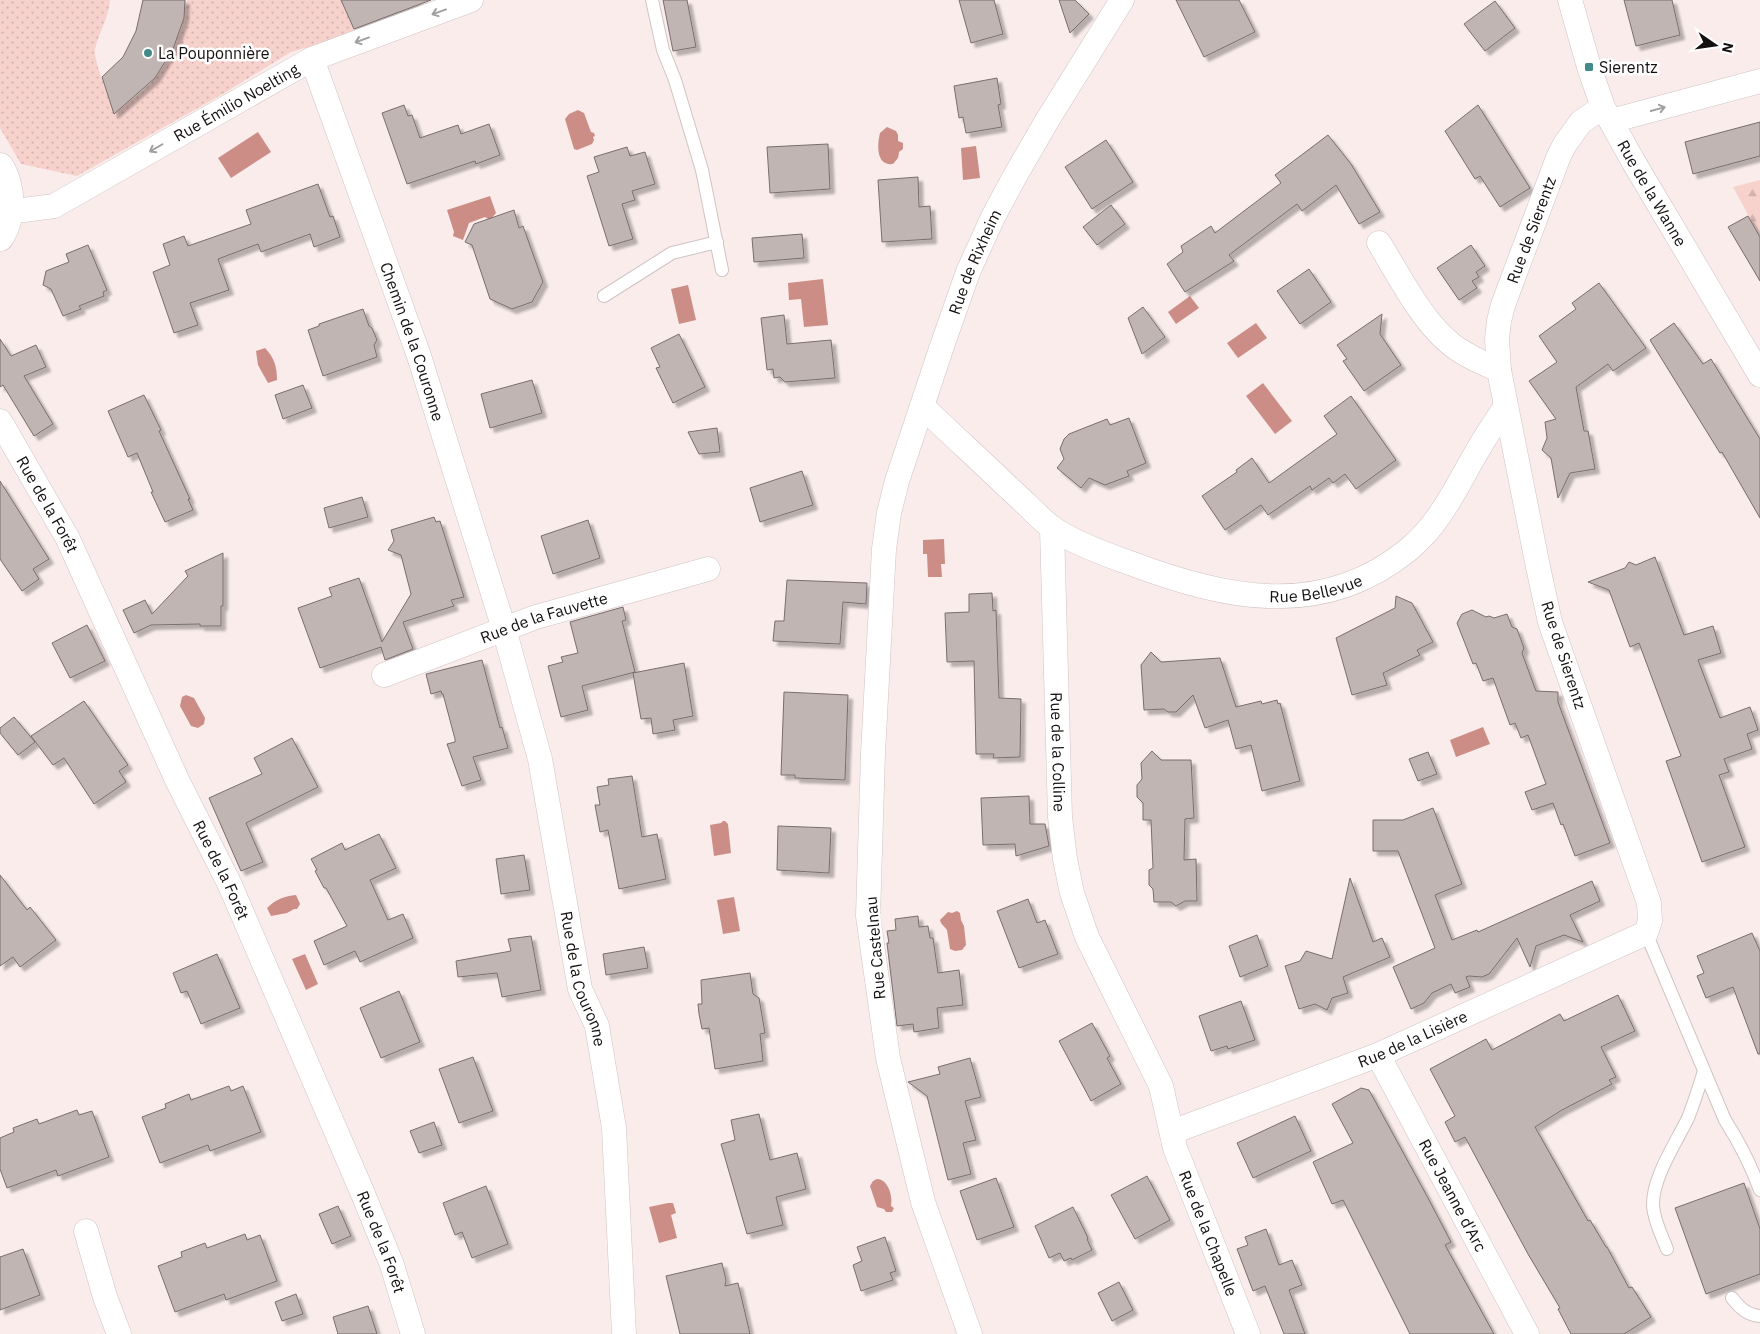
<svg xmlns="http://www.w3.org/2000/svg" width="1760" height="1334" viewBox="0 0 1760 1334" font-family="'IBM Plex Sans',sans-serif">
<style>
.grass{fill:url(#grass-dots)}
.forest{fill:url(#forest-firs)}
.water{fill:#cc8d86}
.building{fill:#c1b5b4;stroke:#796e6d;filter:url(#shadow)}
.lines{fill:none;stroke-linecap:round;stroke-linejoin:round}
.lane-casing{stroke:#d0c4c3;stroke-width:14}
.street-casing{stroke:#d0c4c3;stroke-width:25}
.secondary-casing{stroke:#d0c4c3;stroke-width:29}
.lane{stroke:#fff;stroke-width:12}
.street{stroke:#fff;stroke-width:24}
.secondary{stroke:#fff;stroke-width:28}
.oneway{stroke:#a19f9f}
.poi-dot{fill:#438b8a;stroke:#fff;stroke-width:2}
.labels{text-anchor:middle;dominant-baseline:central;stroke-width:5;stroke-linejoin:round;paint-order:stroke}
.poi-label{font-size:16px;fill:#141010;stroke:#fff;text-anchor:start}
.street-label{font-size:16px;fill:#141010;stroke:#fff}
</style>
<defs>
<pattern id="grass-dots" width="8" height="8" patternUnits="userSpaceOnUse" patternTransform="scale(1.25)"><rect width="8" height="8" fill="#f7d2cd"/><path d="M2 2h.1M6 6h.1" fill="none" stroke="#d3b3af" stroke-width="1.8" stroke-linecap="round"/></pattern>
<pattern id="forest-firs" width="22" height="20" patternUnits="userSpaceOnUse" patternTransform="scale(1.25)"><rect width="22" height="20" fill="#f7d2cd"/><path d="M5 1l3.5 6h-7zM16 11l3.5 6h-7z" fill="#d3b3af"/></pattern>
<filter id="shadow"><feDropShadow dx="4.5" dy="4.5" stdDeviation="1" flood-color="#0004"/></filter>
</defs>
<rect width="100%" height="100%" fill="#f9eceb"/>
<path class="grass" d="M 0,0 L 110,0 C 109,17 99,32 95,49 C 93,60 110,101 115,113 C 128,102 145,91 156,77 C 172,56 183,29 185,2 L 188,0 L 341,0 L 356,33 L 291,52 L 221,95 L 77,176 L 21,164 L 0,128 Z"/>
<polygon class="forest" points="1760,180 1760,237 1733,187"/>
<g class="water">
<polygon points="578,110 584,113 591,132 594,133 595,136 593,137 594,140 592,144 577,150 574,149 565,119 569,114"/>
<path d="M 887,127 L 896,131 L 898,135 L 898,141 L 903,143 L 903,149 L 899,152 L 898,158 L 893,164 C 876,166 877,145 880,133 Z"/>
<polygon points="258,132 271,152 231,178 218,158"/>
<polygon points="976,146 980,178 963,180 961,148"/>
<polygon points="490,196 496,213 490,220 485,217 469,223 463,240 453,236 454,232 447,210"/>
<polygon points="823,279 828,325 804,327 801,299 789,300 788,283"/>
<polygon points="688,285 696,320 679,324 671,289"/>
<polygon points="1190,296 1199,308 1176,324 1168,312"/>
<polygon points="1256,323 1267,338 1238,358 1227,343"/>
<path d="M 265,348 C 274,357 277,367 277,380 L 268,383 L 258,365 L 256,351 Z"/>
<polygon points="1263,383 1292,421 1275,434 1246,396"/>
<polygon points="944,539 945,564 941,564 942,577 928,577 927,554 923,554 923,540"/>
<polygon points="186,695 194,698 205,718 204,724 198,728 191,726 180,706 182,697"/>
<polygon points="1483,727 1490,744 1456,757 1450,740"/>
<polygon points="723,821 725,821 728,824 731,853 714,856 710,825 721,823"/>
<path d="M 296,895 L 300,904 L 297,909 L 294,909 L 287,913 L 271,916 L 267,908 C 276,899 285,896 296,895 Z"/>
<polygon points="734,897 740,931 723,934 717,900"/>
<polygon points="957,911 960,913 961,920 964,926 966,945 962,950 955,951 950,949 947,930 941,923 940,920 948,912 952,913"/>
<polygon points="305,954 318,984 306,990 292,959"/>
<path d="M 877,1179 C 888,1179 893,1196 891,1206 L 894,1208 L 892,1212 L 886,1212 L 884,1209 L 877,1207 L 870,1186 L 873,1181 Z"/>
<polygon points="668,1203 673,1203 676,1213 671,1215 677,1238 659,1243 649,1207"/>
</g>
<g class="building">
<polygon points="143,0 185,0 184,18 173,49 155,78 114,114 102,77 123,57 136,31"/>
<polygon points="341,0 431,0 354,29"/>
<polygon points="663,0 687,0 696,47 673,51"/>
<polygon points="959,0 994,0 1003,34 971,43"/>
<polygon points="1059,0 1075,0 1089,14 1070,33"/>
<polygon points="1176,0 1239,0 1255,32 1204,57"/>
<polygon points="1624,0 1672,0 1680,35 1636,46"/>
<polygon points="1495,1 1515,28 1485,51 1464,24"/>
<polygon points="997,78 1001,104 998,105 1002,127 966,133 963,117 959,118 954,86"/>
<polygon points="404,105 408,116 412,115 420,138 458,125 461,134 489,124 500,155 476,164 475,161 407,184 382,113"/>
<polygon points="1478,105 1530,188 1500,207 1480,176 1475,179 1445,131"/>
<polygon points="1760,122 1760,156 1693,174 1685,142"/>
<polygon points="1328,135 1351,164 1380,212 1359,224 1336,185 1302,211 1297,204 1229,255 1234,261 1185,292 1167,264 1183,252 1181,246 1211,226 1215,233 1281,183 1275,175"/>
<polygon points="1106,140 1133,182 1092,209 1065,167"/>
<polygon points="828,144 830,189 770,193 767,147"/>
<polygon points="627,147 630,156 645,152 655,184 632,191 635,200 622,204 633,239 609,246 587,176 599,172 594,157"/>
<polygon points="918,177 919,207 930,206 932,239 882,242 878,180"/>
<polygon points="318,184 330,217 333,216 340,237 314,247 310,234 261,252 258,244 218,259 229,290 190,303 198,325 174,333 153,272 170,265 163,244 184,236 188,246 251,224 246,210"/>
<polygon points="1111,205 1125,224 1097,245 1083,227"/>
<polygon points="514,210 519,228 523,226 543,282 532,302 512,309 490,299 472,245 465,242 474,224"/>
<polygon points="1748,216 1760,237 1760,281 1728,227"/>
<polygon points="802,234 804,258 754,262 752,238"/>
<polygon points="88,245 107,290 103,292 104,296 79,306 81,309 63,316 51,289 43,285 46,271 69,262 66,254"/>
<polygon points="1471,245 1485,266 1476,272 1479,277 1472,281 1477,288 1459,300 1437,268"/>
<polygon points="1309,269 1331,302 1300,324 1277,291"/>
<polygon points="1599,283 1646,348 1613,371 1608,364 1576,387 1584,431 1588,431 1595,469 1570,473 1558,498 1551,458 1542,450 1547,438 1545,422 1556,419 1529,381 1557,362 1539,336 1576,309 1572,303"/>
<polygon points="1143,307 1165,337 1142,354 1128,318"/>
<polygon points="363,309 369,326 372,328 377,340 374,345 377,357 323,376 308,330 319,326 319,324"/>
<polygon points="1382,314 1380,334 1401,365 1364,391 1343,361 1347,359 1337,345"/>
<polygon points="784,315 787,344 831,340 835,378 785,382 780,377 774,378 773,369 767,370 761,318"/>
<polygon points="1674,323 1703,364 1711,359 1760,439 1760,518 1722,452 1720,453 1650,340"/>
<polygon points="679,334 705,387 673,403 656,368 660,367 651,348"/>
<polygon points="0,339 11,356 36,345 46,367 24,376 53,424 34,436 3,385 0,387"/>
<polygon points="532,380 542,413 490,428 481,394"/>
<polygon points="303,385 312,408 283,419 275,395"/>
<polygon points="144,395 161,430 159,431 190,499 188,499 193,510 165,522 151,492 153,492 137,453 128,457 108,411"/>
<polygon points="1351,396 1396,460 1356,489 1345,474 1333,483 1329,478 1312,490 1310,486 1268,515 1261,505 1225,530 1202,496 1237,472 1236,470 1252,458 1269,483 1337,434 1324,416"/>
<polygon points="1129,418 1146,463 1127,471 1129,476 1105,485 1089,478 1081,488 1057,468 1064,459 1060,449 1064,439 1069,434 1107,419 1110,425"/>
<polygon points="717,428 720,452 699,454 688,432"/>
<polygon points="802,471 813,505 760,522 750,488"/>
<polygon points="0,481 49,559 33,569 39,579 22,591 0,559"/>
<polygon points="362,497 368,517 329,528 324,508"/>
<polygon points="434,517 436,522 440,521 464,597 451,600 454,606 403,622 413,649 385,660 381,647 320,668 298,608 332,596 329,588 359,578 382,642 411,594 401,555 388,550 394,541 391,530"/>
<polygon points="588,520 600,558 553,574 541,536"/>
<polygon points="223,553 223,606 221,606 221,626 200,626 200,624 151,625 134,633 123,610 145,600 152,614 188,576 185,571"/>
<polygon points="1655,557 1684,635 1713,626 1721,653 1698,660 1720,718 1750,707 1758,730 1747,734 1752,749 1724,759 1729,772 1719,775 1745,847 1702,862 1666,761 1681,756 1639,643 1630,647 1609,590 1588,582 1625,568 1629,562 1636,565"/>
<polygon points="787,580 867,583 866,604 843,602 840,644 773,641 775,621 784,621"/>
<polygon points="992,593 993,611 996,610 999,698 1021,699 1020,757 993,758 994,754 976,754 974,661 947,662 945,613 969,612 969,594"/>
<polygon points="1396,596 1412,603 1433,642 1417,650 1420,655 1383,673 1387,685 1352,695 1336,638 1395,608"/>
<polygon points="623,607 626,620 622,621 635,672 582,686 588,710 561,717 548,666 563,662 561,657 578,653 570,622"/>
<polygon points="1472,610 1486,617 1489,616 1494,618 1507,614 1512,627 1517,629 1524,648 1522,653 1536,691 1558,692 1558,702 1610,843 1575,856 1563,824 1561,825 1553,803 1532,810 1525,792 1546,784 1528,735 1521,738 1515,723 1510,725 1493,678 1483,681 1476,663 1473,664 1457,623 1462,614"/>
<polygon points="87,625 105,661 70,678 52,643"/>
<polygon points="1151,652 1161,662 1220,658 1236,707 1261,701 1262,704 1277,700 1278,704 1280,703 1300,781 1262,791 1251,745 1236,749 1228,720 1205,728 1193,695 1176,712 1168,712 1164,709 1144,710 1141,665"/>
<polygon points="482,660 500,728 502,727 508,748 473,757 481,780 462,786 447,744 455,742 455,739 443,694 442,694 441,691 431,694 426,674"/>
<polygon points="684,663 693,716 673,720 675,730 653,734 651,718 641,719 633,673"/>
<polygon points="784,692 848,695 845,780 795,778 795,775 781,775"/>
<polygon points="84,701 128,765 119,771 126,782 94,804 64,758 53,765 31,736"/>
<polygon points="14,717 35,742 18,755 0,733 0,728"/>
<polygon points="292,738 318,787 246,823 263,862 241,871 209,798 262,774 254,758"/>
<polygon points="1152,751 1161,760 1191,760 1194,818 1185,819 1184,860 1196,859 1197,901 1185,901 1176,906 1171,902 1154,902 1153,889 1149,885 1149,870 1153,868 1151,820 1143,820 1143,803 1137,797 1137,785 1142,779 1141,763"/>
<polygon points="1428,752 1437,774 1418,781 1409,759"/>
<polygon points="632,776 642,837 657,834 666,879 619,889 608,830 600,832 595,805 600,805 597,787 609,785 608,779"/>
<polygon points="1029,796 1030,824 1045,824 1049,846 1016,856 1015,844 983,845 981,798"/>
<polygon points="1433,808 1462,884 1435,895 1452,940 1477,930 1478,932 1592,881 1600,901 1570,915 1583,942 1564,935 1536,946 1530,967 1517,938 1489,974 1482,977 1469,976 1466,977 1470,987 1455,993 1451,984 1432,993 1424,1003 1411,1009 1393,967 1435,948 1398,851 1373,851 1373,820 1403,820"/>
<polygon points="778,826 831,828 829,873 777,870"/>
<polygon points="379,834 396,868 370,880 388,920 403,914 413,938 360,962 355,951 324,965 314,941 347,926 326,888 324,888 315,871 317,870 311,859 342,843 345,850"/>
<polygon points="524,855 530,890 501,894 496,859"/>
<polygon points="0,875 27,910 30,907 56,940 20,967 13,957 0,966"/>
<polygon points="1350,878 1373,942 1382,938 1390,957 1343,977 1348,993 1332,998 1327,1010 1315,1004 1299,1009 1285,966 1300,961 1306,951 1332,959"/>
<polygon points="1028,899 1037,923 1045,920 1058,954 1019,968 997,911"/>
<polygon points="918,916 919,927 928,926 930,938 933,938 938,973 959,970 963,1005 937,1008 939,1028 914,1032 913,1024 897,1026 887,943 889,943 887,931 896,930 895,919"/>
<polygon points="1752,933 1760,951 1760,1054 1758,1054 1733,987 1706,998 1697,976 1704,973 1697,956"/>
<polygon points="1257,935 1268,966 1240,977 1229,946"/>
<polygon points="531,936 541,990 502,997 497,973 458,977 456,961 511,951 508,939"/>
<polygon points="644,947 648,968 606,975 603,954"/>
<polygon points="217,954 240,1008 201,1024 187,991 181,993 173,973"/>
<polygon points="750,973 753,994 759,998 765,1033 760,1034 763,1061 715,1069 709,1028 702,1029 699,1014 698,1004 702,1004 701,980"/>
<polygon points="399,991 420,1042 381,1058 360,1008"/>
<polygon points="1618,995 1635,1031 1601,1047 1616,1077 1609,1080 1612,1084 1562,1110 1535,1127 1588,1221 1590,1220 1606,1247 1607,1247 1629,1288 1632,1287 1651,1317 1624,1334 1571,1334 1558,1309 1560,1308 1528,1254 1465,1137 1455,1142 1445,1122 1455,1116 1430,1069 1486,1039 1492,1050 1560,1014 1564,1021"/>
<polygon points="1241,1001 1255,1040 1228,1049 1227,1046 1211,1051 1199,1016"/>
<polygon points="1092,1023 1110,1056 1107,1058 1121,1084 1091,1101 1059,1041"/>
<polygon points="473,1057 493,1111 459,1123 439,1069"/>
<polygon points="970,1058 981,1097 965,1101 976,1140 963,1143 971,1174 948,1180 927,1096 908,1082 940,1074 938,1067"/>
<polygon points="229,1086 231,1091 243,1086 261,1132 210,1151 208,1145 160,1163 142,1117 166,1108 165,1104 189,1094 191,1100"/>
<polygon points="1361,1088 1369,1090 1428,1198 1451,1242 1445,1245 1494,1334 1410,1334 1343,1200 1332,1204 1313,1162 1353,1143 1332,1104"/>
<polygon points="77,1110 79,1115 92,1111 109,1157 58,1176 56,1170 7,1188 0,1169 0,1138 14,1132 13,1128 37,1119 39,1124"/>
<polygon points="759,1114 770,1160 797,1153 806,1189 776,1197 783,1225 747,1234 721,1144 735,1140 731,1120"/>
<polygon points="1295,1116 1311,1151 1253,1178 1237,1143"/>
<polygon points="434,1122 442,1145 419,1153 410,1131"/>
<polygon points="1147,1176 1170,1220 1135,1239 1111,1195"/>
<polygon points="996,1178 1014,1227 977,1240 960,1191"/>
<polygon points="1744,1183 1760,1229 1760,1274 1706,1294 1675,1208"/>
<polygon points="486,1186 508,1244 472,1258 462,1232 455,1235 443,1203"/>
<polygon points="338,1206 351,1236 332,1244 319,1214"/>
<polygon points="1073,1207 1088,1238 1087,1239 1092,1250 1072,1260 1071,1258 1064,1261 1060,1253 1049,1258 1035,1226"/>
<polygon points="1266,1229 1279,1265 1292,1260 1302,1285 1289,1290 1305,1334 1284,1334 1265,1286 1253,1291 1237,1249 1248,1245 1245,1237"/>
<polygon points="245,1234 247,1240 260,1235 277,1281 226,1300 224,1294 175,1312 158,1266 182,1257 181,1252 205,1243 207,1248"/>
<polygon points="885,1237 896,1271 890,1273 893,1280 861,1291 853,1265 862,1261 857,1247"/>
<polygon points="23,1249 40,1295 0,1310 0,1257"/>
<polygon points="722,1263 726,1280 725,1286 738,1283 750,1334 680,1334 666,1276"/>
<polygon points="1119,1282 1133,1310 1112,1321 1098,1293"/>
<polygon points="296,1294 303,1314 282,1321 275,1302"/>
<polygon points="368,1306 377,1334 338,1334 333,1317"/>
</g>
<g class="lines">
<defs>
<g id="lane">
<polyline points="652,0 663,50 675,80 702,170 722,270"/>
<polyline points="604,296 672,253 717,242"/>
<path d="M 1646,933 L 1725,1120 C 1739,1142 1751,1165 1760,1190"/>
<path d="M 1667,1249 C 1662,1236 1654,1221 1653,1206 C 1652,1178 1676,1143 1688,1118 C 1694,1103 1699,1087 1704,1071"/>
<path d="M 1732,1298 C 1740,1308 1747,1315 1760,1316"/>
</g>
<g id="street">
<path id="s1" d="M 1570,0 L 1589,67 L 1603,107 L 1633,161 L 1760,375"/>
<path id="s2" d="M 312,59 L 419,356 L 504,629 L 540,759 L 580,989 L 597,1026 L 614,1128 L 624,1334"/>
<polyline points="1611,121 1760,81"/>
<path id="s3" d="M 8,212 L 54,206 L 312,59 L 471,0"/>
<path d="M 1379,243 C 1399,275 1422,322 1452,345 C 1466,356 1483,363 1499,370"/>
<path id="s4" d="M 922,406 C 951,434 981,461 1010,489 C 1024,501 1037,516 1051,527 C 1070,541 1107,555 1130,563 C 1226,599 1322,620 1408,550 C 1440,524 1455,489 1475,455 C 1484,438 1495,423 1505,407"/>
<path id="s5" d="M 0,421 L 68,539 L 178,782 L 230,885 L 363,1194 L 392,1265 L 413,1334"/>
<path id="s6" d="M 1052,528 L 1060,817 L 1065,859 L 1072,893 L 1087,937 L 1161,1086 L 1175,1148 L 1248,1334"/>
<path id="s7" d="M 384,675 L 536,617 L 708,569"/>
<path id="s8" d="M 1378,1055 L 1527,1334"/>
<path id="s9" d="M 1172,1132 L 1378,1055 L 1646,933 L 1650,921 L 1649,903 L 1550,622 L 1538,567 L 1499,370 L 1497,339 L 1499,321 L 1503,305 L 1558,158 L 1565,144 L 1581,122 L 1603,107"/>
<polyline points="86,1231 105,1297 119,1334"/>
<path id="s10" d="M 970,1334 L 923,1202 L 888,1058 L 868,916 L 873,753 L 884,549 L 889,513 L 897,481 L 941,349 L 968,272 L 993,217 L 1015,176 L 1048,119 L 1122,0"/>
</g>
<path id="secondary" d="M 0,167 C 12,188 13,216 0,237"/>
</defs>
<use href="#lane" class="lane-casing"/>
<use href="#street" class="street-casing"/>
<use href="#secondary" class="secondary-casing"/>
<use href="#lane" class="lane"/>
<use href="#street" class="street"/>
<use href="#secondary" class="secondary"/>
</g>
<defs><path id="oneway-shaft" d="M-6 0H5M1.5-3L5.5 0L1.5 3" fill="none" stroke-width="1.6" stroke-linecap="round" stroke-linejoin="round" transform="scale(1.25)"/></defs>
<g class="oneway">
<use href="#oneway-shaft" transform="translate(439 12) rotate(160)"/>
<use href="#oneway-shaft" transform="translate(362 40) rotate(160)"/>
<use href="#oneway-shaft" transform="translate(1658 109) rotate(-15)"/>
<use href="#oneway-shaft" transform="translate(156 148) rotate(150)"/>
</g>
<g class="poi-dot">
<circle cx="148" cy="53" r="5"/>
<rect x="1584" y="62" width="10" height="10" rx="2.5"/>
</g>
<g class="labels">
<g class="poi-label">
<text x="158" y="53">La Pouponnière</text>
<text x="1599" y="67">Sierentz</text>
</g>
<g class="street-label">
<text stroke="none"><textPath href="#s3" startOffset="256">Rue Émilio Noelting</textPath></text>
<text stroke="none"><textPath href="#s1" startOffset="211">Rue de la Wanne</textPath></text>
<text stroke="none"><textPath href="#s9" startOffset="1246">Rue de Sierentz</textPath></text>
<text stroke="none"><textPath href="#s10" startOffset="1101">Rue de Rixheim</textPath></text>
<text stroke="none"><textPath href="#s2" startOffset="300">Chemin de la Couronne</textPath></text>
<text stroke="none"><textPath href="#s5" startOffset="96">Rue de la Forêt</textPath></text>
<text stroke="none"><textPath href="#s4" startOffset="455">Rue Bellevue</textPath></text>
<text stroke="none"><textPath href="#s7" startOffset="170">Rue de la Fauvette</textPath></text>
<text transform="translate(1564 655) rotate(72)">Rue de Sierentz</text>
<text stroke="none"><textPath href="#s6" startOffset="224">Rue de la Colline</textPath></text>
<text stroke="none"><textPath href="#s5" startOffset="501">Rue de la Forêt</textPath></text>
<text transform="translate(875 948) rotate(-95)">Rue Castelnau</text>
<text stroke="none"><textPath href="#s2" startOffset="961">Rue de la Couronne</textPath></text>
<text stroke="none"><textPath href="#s9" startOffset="258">Rue de la Lisière</textPath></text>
<text stroke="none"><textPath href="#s8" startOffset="159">Rue Jeanne d'Arc</textPath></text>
<text stroke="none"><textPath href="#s6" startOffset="734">Rue de la Chapelle</textPath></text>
<text stroke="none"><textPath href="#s5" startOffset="906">Rue de la Forêt</textPath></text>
</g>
</g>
<g transform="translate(1715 45) rotate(103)" stroke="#ffffff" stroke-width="4" paint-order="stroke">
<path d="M0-4L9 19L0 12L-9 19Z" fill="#141010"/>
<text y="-8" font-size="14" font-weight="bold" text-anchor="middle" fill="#141010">N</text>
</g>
</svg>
